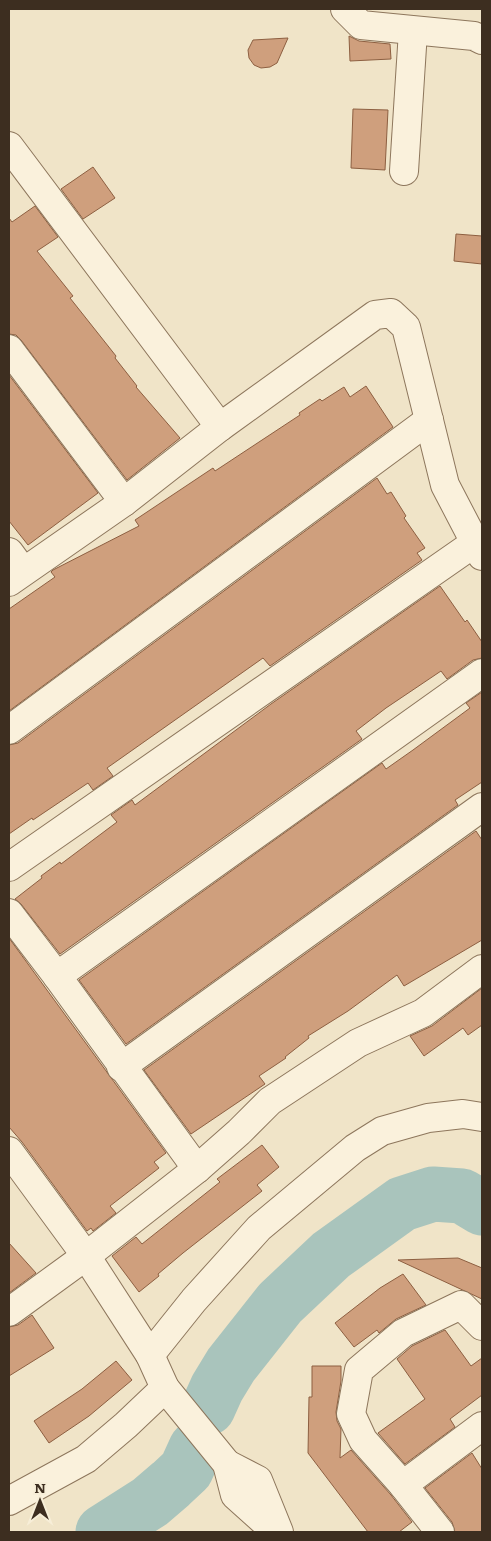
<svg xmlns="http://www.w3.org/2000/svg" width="491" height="1541" viewBox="0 0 491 1541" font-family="Literata,serif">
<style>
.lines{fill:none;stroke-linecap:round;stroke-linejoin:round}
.river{stroke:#a9c4bc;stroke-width:55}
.building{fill:#cf9f7d;stroke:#8d5f41}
.minor-casing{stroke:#8d765c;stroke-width:30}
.minor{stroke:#faf1dc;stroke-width:28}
</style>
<rect width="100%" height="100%" fill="#f0e4c8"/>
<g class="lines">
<g class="river">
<polyline points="208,1408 217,1388 231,1365 280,1303 331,1255 402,1204 433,1194 462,1196 482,1208"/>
<polyline points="103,1532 150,1502 171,1484 186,1470 196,1448"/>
</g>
</g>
<g class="building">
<polygon points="349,36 359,41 390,44 391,59 350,61"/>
<polygon points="288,38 277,63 270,67 261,68 254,65 249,58 248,50 253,40"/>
<polygon points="353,109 388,110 385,170 351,168"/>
<polygon points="93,167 115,198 83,219 61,189"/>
<polygon points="35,206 58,237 37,251 73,296 70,298 116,356 115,358 137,386 136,387 180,438 127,480 21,340 16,335 9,334 9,218 12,222"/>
<polygon points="456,234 482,236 482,264 454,261"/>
<polygon points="9,375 98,493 28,545 9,521"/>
<polygon points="366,386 393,427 9,711 9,609 55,577 51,572 53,570 139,526 135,520 213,468 215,471 300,415 299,413 320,399 322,401 344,387 350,397"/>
<polygon points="377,478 387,494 391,492 406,516 404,518 425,548 417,553 422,560 270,666 263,658 107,768 113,776 93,790 88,783 33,820 32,818 9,834 9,745 18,743"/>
<polygon points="440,586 465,622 467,620 482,642 482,658 473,660 447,679 441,671 386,708 356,731 362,739 60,954 21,904 15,899 42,878 41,876 60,862 61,864 117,822 111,815 132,800 135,805 271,704"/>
<polygon points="482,692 482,782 455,800 458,805 126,1044 79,980 382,763 386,769 413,750 470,708 466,703"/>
<polygon points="476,831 482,840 482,940 404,986 397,975 348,1011 308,1036 309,1038 285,1057 286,1058 259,1076 265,1084 191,1134 144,1070"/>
<polygon points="9,938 166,1153 154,1162 159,1168 110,1206 116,1213 93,1231 91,1228 87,1231 22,1142 9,1127"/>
<polygon points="482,988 482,1025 468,1035 463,1028 424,1056 410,1036 432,1026"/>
<polygon points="262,1145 279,1167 257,1185 262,1191 183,1253 158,1274 159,1276 139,1292 112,1256 136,1237 142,1244 220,1182 217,1179"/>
<polygon points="9,1243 36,1273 9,1293"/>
<polygon points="458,1258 482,1268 482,1299 398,1260"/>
<polygon points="403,1274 426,1305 396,1319 379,1333 377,1330 354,1347 335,1323 380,1288"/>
<polygon points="32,1315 54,1348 9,1376 9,1327 18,1325"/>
<polygon points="445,1330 471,1366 482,1358 482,1395 450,1419 455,1427 405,1464 378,1433 425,1399 397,1359 412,1346"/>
<polygon points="116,1361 132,1380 89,1416 49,1443 34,1421 82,1389"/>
<polygon points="312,1366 341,1366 341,1381 336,1412 337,1421 341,1429 340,1458 351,1450 391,1495 412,1522 399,1532 368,1532 308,1453 309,1397 312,1397"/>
<polygon points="472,1453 482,1469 482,1532 455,1532 452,1522 425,1488"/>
</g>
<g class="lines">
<defs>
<g id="minor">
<polyline points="345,9 361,25 474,36 482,40"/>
<polyline points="9,146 220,427"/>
<polyline points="404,171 413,31"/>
<polyline points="9,349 124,502"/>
<polyline points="9,552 23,571"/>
<polyline points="9,582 124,502 220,427 375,315 391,313 406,327 445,485 482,556"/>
<polyline points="9,730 429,420"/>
<polyline points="9,867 476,542"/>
<polyline points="9,913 57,976 197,1169"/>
<polyline points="57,976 482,673"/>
<polyline points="121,1067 482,807"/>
<polyline points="9,1151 86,1256 150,1355 165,1388 227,1464 235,1495 276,1532"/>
<polyline points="9,1312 86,1256 197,1169 239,1132 270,1101 358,1043 423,1013 482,969"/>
<polyline points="150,1355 194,1300 259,1228 355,1148 382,1131 428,1118 463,1114 482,1117"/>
<polyline points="227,1464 258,1480 279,1532"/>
<polyline points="403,1485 482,1426"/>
<polyline points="9,1501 86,1459 126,1425 165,1388"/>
<polyline points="440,1532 403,1485 363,1440 351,1414 359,1370 403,1333 461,1305 482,1326"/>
</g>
</defs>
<use href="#minor" class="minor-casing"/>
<use href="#minor" class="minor"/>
</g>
<rect width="491" height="1541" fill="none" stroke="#3d2e20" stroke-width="20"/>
<g transform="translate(40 1501)" stroke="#f7eed8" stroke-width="4" paint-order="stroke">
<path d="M0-4L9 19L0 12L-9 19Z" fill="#3d2e20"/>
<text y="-8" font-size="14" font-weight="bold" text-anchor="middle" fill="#3d2e20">N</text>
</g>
</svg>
